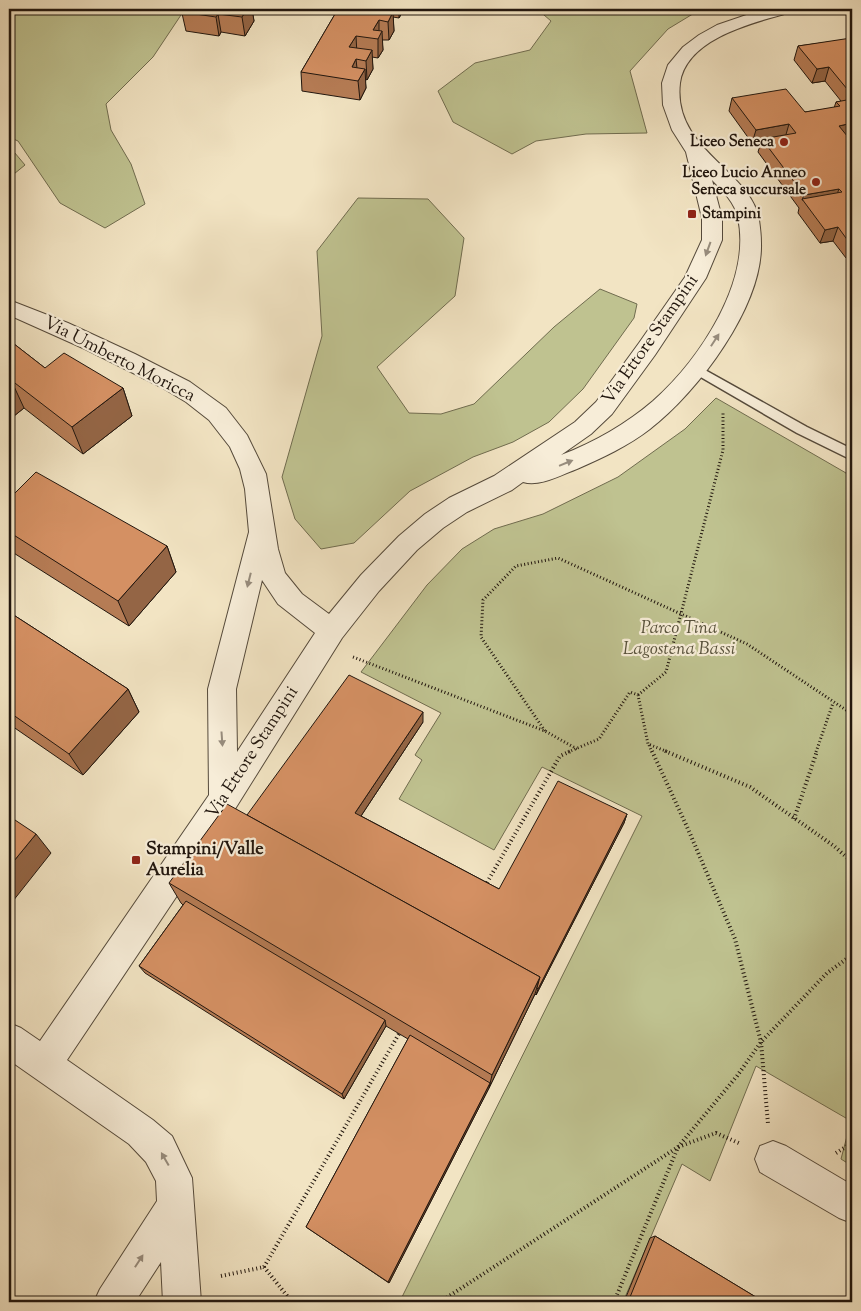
<svg xmlns="http://www.w3.org/2000/svg" width="861" height="1311" viewBox="0 0 861 1311" font-family="'Sorts Mill Goudy',serif">
<style>
.green{fill:#bfc290;stroke:#706c4f}
.lines{fill:none;stroke-linecap:round;stroke-linejoin:round}
.lane-casing{stroke:#554a3b;stroke-width:3}
.street-casing{stroke:#554a3b;stroke-width:2}
.path-far1{stroke:#21160e;stroke-width:3;stroke-dasharray:1 2.5;stroke-linecap:butt}
.path{stroke:#21160e;stroke-width:4;stroke-dasharray:1 3;stroke-linecap:butt}
.lane{fill:#f7edd8;fill-rule:evenodd}
.street{fill:#f7edd8;fill-rule:evenodd}
.wall{fill:#b67c55;stroke:#21160e}
.shaded-wall{fill:#946545;stroke:#21160e}
.building{fill:#d49063;stroke:#21160e}
.oneway{fill:#978c7d}
.poi-dot{fill:#8f2418;stroke:#f7edd8;stroke-width:2}
.labels{text-anchor:middle;dominant-baseline:central;stroke-width:4.5;stroke-linejoin:round;paint-order:stroke}
.far-poi-label{font-size:15px;font-weight:bold;fill:#21160e;stroke:#f7edd8;text-anchor:end}
.street-label{font-size:18px;fill:#21160e;stroke:#f7edd8}
.park-label{font-size:18px;font-style:italic;fill:#58523c;stroke:#f7edd8}
.poi-label{font-size:18px;font-weight:bold;fill:#21160e;stroke:#f7edd8;text-anchor:start}
</style>
<rect width="100%" height="100%" fill="#f2e4c3"/>
<filter id="stains"><feTurbulence type="fractalNoise" baseFrequency=".004" numOctaves="4"/><feColorMatrix values="0 0 0 0 .2 0 0 0 0 .09 0 0 0 0 .02 0 0 0 .5 -.17"/></filter>
<radialGradient id="worn" r=".72"><stop offset=".6" stop-color="#630" stop-opacity="0"/><stop offset="1" stop-color="#630" stop-opacity=".3"/></radialGradient>
<g class="green">
<polygon points="9,9 185,9 153,57 106,104 111,130 131,164 145,204 105,228 60,203 18,141 9,137"/>
<polygon points="537,9 701,9 668,29 630,71 647,133 586,134 536,141 512,154 453,122 438,91 475,63 530,50 551,21"/>
<polygon points="9,146 25,165 9,178"/>
<polygon points="358,198 428,199 464,238 455,296 377,367 409,413 441,414 474,404 554,327 600,289 637,304 634,318 583,389 549,422 513,442 473,457 410,491 354,543 321,549 295,519 282,477 322,336 317,251"/>
<polygon points="716,398 846,473 852,483 852,1166 841,1159 851,1121 756,1066 710,1181 682,1164 623,1302 396,1302 401,1299 642,816 542,767 494,850 399,799 422,760 415,755 441,713 361,672 427,585 462,549 494,529 543,514 618,477 685,429"/>
</g>
<g class="lines">
<defs>
<polygon id="lane" points="696,365 807,427 852,449 852,460 797,433 692,372 690,369"/>
<g id="street">
<path d="M 764,9 L 791,9 L 788,13 C 752,23 686,39 680,83 C 672,150 752,171 759,220 C 760,227 761,235 761,243 C 763,306 698,392 650,429 C 628,446 602,458 577,469 C 561,475 540,487 523,482 L 512,490 L 467,512 L 443,528 L 417,550 L 379,591 L 342,638 L 235,809 L 67,1060 L 153,1120 L 172,1136 L 192,1178 L 201,1302 L 163,1302 L 161,1262 L 135,1302 L 94,1302 L 100,1289 L 157,1201 L 156,1181 L 146,1162 L 129,1144 L 9,1060 L 9,1023 L 21,1028 L 40,1041 L 209,795 L 208,689 L 249,532 L 245,489 L 240,469 L 230,447 L 209,420 L 186,402 L 161,387 L 85,349 L 9,315 L 9,300 L 68,323 L 135,354 L 190,382 L 226,408 L 247,435 L 266,474 L 278,549 L 285,573 L 302,594 L 329,614 L 361,575 L 399,536 L 425,514 L 449,498 L 494,476 L 575,422 L 596,402 L 639,343 L 685,277 L 702,240 L 702,218 L 686,152 L 672,130 L 663,105 L 662,83 L 668,65 L 683,47 L 699,35 L 717,25 ZM 712,180 C 723,191 735,203 738,218 C 752,282 699,360 653,401 C 626,424 595,442 561,455 L 591,434 L 612,414 L 655,355 L 706,278 L 722,240 L 722,218 ZM 262,580 L 278,604 L 315,633 L 237,752 L 236,689 Z"/>
<polygon points="773,1141 786,1146 852,1185 852,1223 839,1218 760,1172 755,1159 760,1146"/>
</g>
</defs>
<use href="#lane" class="lane-casing"/>
<use href="#street" class="street-casing"/>
<g class="path-far1">
<polyline points="353,657 545,731 577,749"/>
<polyline points="638,695 666,672 723,450 723,411"/>
<polyline points="545,731 481,637 483,600 516,566 558,558 747,644 852,714"/>
<polyline points="649,745 652,752"/>
<polyline points="568,752 599,739 630,692 638,695 648,744 668,752"/>
<polyline points="816,752 833,703"/>
</g>
<g class="path">
<polyline points="652,751 688,829 735,939 761,1042 768,1124"/>
<polyline points="665,751 750,787 834,846 852,862"/>
<polyline points="794,819 817,751"/>
<polyline points="485,886 560,756 571,751"/>
<polyline points="836,1153 852,1143"/>
<polyline points="264,1267 292,1302"/>
<polyline points="221,1276 264,1267 400,1032"/>
<polyline points="440,1302 678,1147 737,1076 761,1042 827,973 852,955"/>
<polyline points="614,1302 678,1147 716,1133 741,1144"/>
</g>
<use href="#lane" class="lane"/>
<use href="#street" class="street"/>
</g>
<g class="wall">
<polygon points="181,9 264,9 263,11 252,10 254,21 245,36 221,32 219,36 186,31"/>
<polygon points="338,9 404,9 399,18 393,17 394,31 389,40 382,40 383,50 378,58 372,57 373,69 367,80 365,79 366,88 360,100 302,91 301,72"/>
<polygon points="852,39 852,136 848,137 852,257 846,258 833,241 820,243 798,213 799,208 758,152 761,142 752,143 729,111 732,98 805,112 834,108 836,102 841,101 825,81 812,83 794,60 798,46"/>
<polygon points="9,340 45,368 123,388 132,416 83,454 24,408 9,420"/>
<polygon points="9,499 167,546 176,572 129,626 9,550"/>
<polygon points="9,612 128,689 139,712 83,775 9,724"/>
<polygon points="423,722 361,816 499,889 627,814 624,823 536,995 535,994 489,1088 389,1283 306,1227 408,1039 386,1026 344,1099 145,973 139,966 183,905 181,903 169,883 247,815"/>
<polygon points="655,1236 764,1302 624,1302 650,1238"/>
</g>
<g class="shaded-wall">
<polygon points="247,9 252,9 254,21 245,36 242,17"/>
<polygon points="399,9 404,9 399,18"/>
<polygon points="393,12 394,31 389,40 388,22"/>
<polygon points="218,14 221,32 219,36 216,17"/>
<polygon points="379,20 379,36 382,31 383,50 378,58 378,39 373,30"/>
<polygon points="356,36 357,55 349,47"/>
<polygon points="372,50 373,69 367,80 366,61"/>
<polygon points="852,58 852,71 847,59"/>
<polygon points="356,59 358,78 352,67"/>
<polygon points="829,67 825,81 812,83 817,69"/>
<polygon points="365,69 366,88 360,100 358,81"/>
<polygon points="852,123 852,136 834,139 839,126"/>
<polygon points="789,124 785,138 762,139 761,142 752,143 756,130"/>
<polygon points="839,189 834,202 802,200 804,195"/>
<polygon points="838,227 833,241 820,243 825,230"/>
<polygon points="852,244 852,257 846,258 851,245"/>
<polygon points="11,380 24,408 9,420 9,382"/>
<polygon points="123,388 132,416 83,454 72,427"/>
<polygon points="167,546 176,572 129,626 118,601"/>
<polygon points="128,689 139,712 83,775 69,754"/>
<polygon points="423,712 423,722 357,822 355,813"/>
<polygon points="627,814 624,823 536,995 538,989"/>
<polygon points="36,834 51,853 9,906 9,867"/>
<polygon points="540,977 535,994 489,1088 492,1075"/>
<polygon points="385,1020 386,1026 344,1099 342,1094"/>
<polygon points="490,1083 489,1088 389,1283 388,1282"/>
</g>
<g class="building">
<polygon points="185,9 247,9 242,17 218,14 216,17 182,12"/>
<polygon points="338,9 373,9 393,12 388,22 379,20 373,30 382,31 378,39 356,36 349,47 372,50 366,61 356,59 352,67 365,69 358,81 301,72"/>
<polygon points="851,38 852,39 852,58 847,59 852,66 852,95 829,67 817,69 798,46"/>
<polygon points="786,89 805,112 840,106 836,102 852,99 852,123 839,126 852,142 852,244 851,245 838,227 825,230 802,199 842,192 839,189 804,195 762,139 796,133 789,124 756,130 732,98"/>
<polygon points="9,340 45,368 64,353 123,388 72,427 11,380 9,382"/>
<polygon points="36,472 167,546 118,601 9,532 9,499"/>
<polygon points="9,612 128,689 69,754 9,712"/>
<polygon points="349,675 423,712 355,813 499,889 558,781 627,814 538,989 537,988 540,977 247,815"/>
<polygon points="227,804 540,977 492,1075 169,883"/>
<polygon points="9,816 36,834 9,867"/>
<polygon points="186,901 385,1020 342,1094 139,966"/>
<polygon points="410,1035 490,1083 388,1282 306,1227"/>
<polygon points="655,1236 764,1302 628,1302"/>
</g>
<defs><path id="oneway-solid" d="M-6-.8H1V-3.2L6.5 0L1 3.2V.8H-6Z" transform="scale(1.25)"/></defs>
<g class="oneway">
<use href="#oneway-solid" transform="translate(708 249) rotate(110)"/>
<use href="#oneway-solid" transform="translate(715 340) rotate(-57)"/>
<use href="#oneway-solid" transform="translate(566 463) rotate(-22)"/>
<use href="#oneway-solid" transform="translate(249 580) rotate(104)"/>
<use href="#oneway-solid" transform="translate(222 739) rotate(86)"/>
<use href="#oneway-solid" transform="translate(165 1159) rotate(-120)"/>
<use href="#oneway-solid" transform="translate(139 1261) rotate(-57)"/>
</g>
<g class="poi-dot">
<circle cx="784" cy="142" r="5"/>
<circle cx="816" cy="182" r="5"/>
<rect x="687" y="209" width="10" height="10" rx="2.5"/>
<rect x="131" y="855" width="10" height="10" rx="2.5"/>
</g>
<g class="labels">
<g class="far-poi-label">
<text x="774" y="142">Liceo Seneca</text>
<text x="806" y="173">Liceo Lucio Anneo<tspan x="806" dy="17">Seneca succursale</tspan></text>
<text x="702" y="214" text-anchor="start">Stampini</text>
</g>
<g class="street-label">
<text transform="translate(651 340) rotate(-55)">Via Ettore Stampini</text>
<text transform="translate(119 360) rotate(27)">Via Umberto Moricca</text>
<text transform="translate(253 753) rotate(-57)">Via Ettore Stampini</text>
</g>
<g class="park-label">
<text x="679" y="629">Parco Tina<tspan x="679" dy="21">Lagostena Bassi</tspan></text>
</g>
<g class="poi-label">
<text x="146" y="850">Stampini/Valle<tspan x="146" dy="21">Aurelia</tspan></text>
</g>
</g>
<rect width="861" height="1311" fill="none" stroke="#f2e4c3" stroke-width="30"/>
<rect x="10" y="10" width="841" height="1291" fill="none" stroke="#21160e" stroke-width="2.5"/>
<rect x="15" y="15" width="831" height="1281" fill="none" stroke="#21160e"/>
<rect width="100%" height="100%" filter="url(#stains)"/>
<rect width="100%" height="100%" fill="url(#worn)"/>
</svg>
